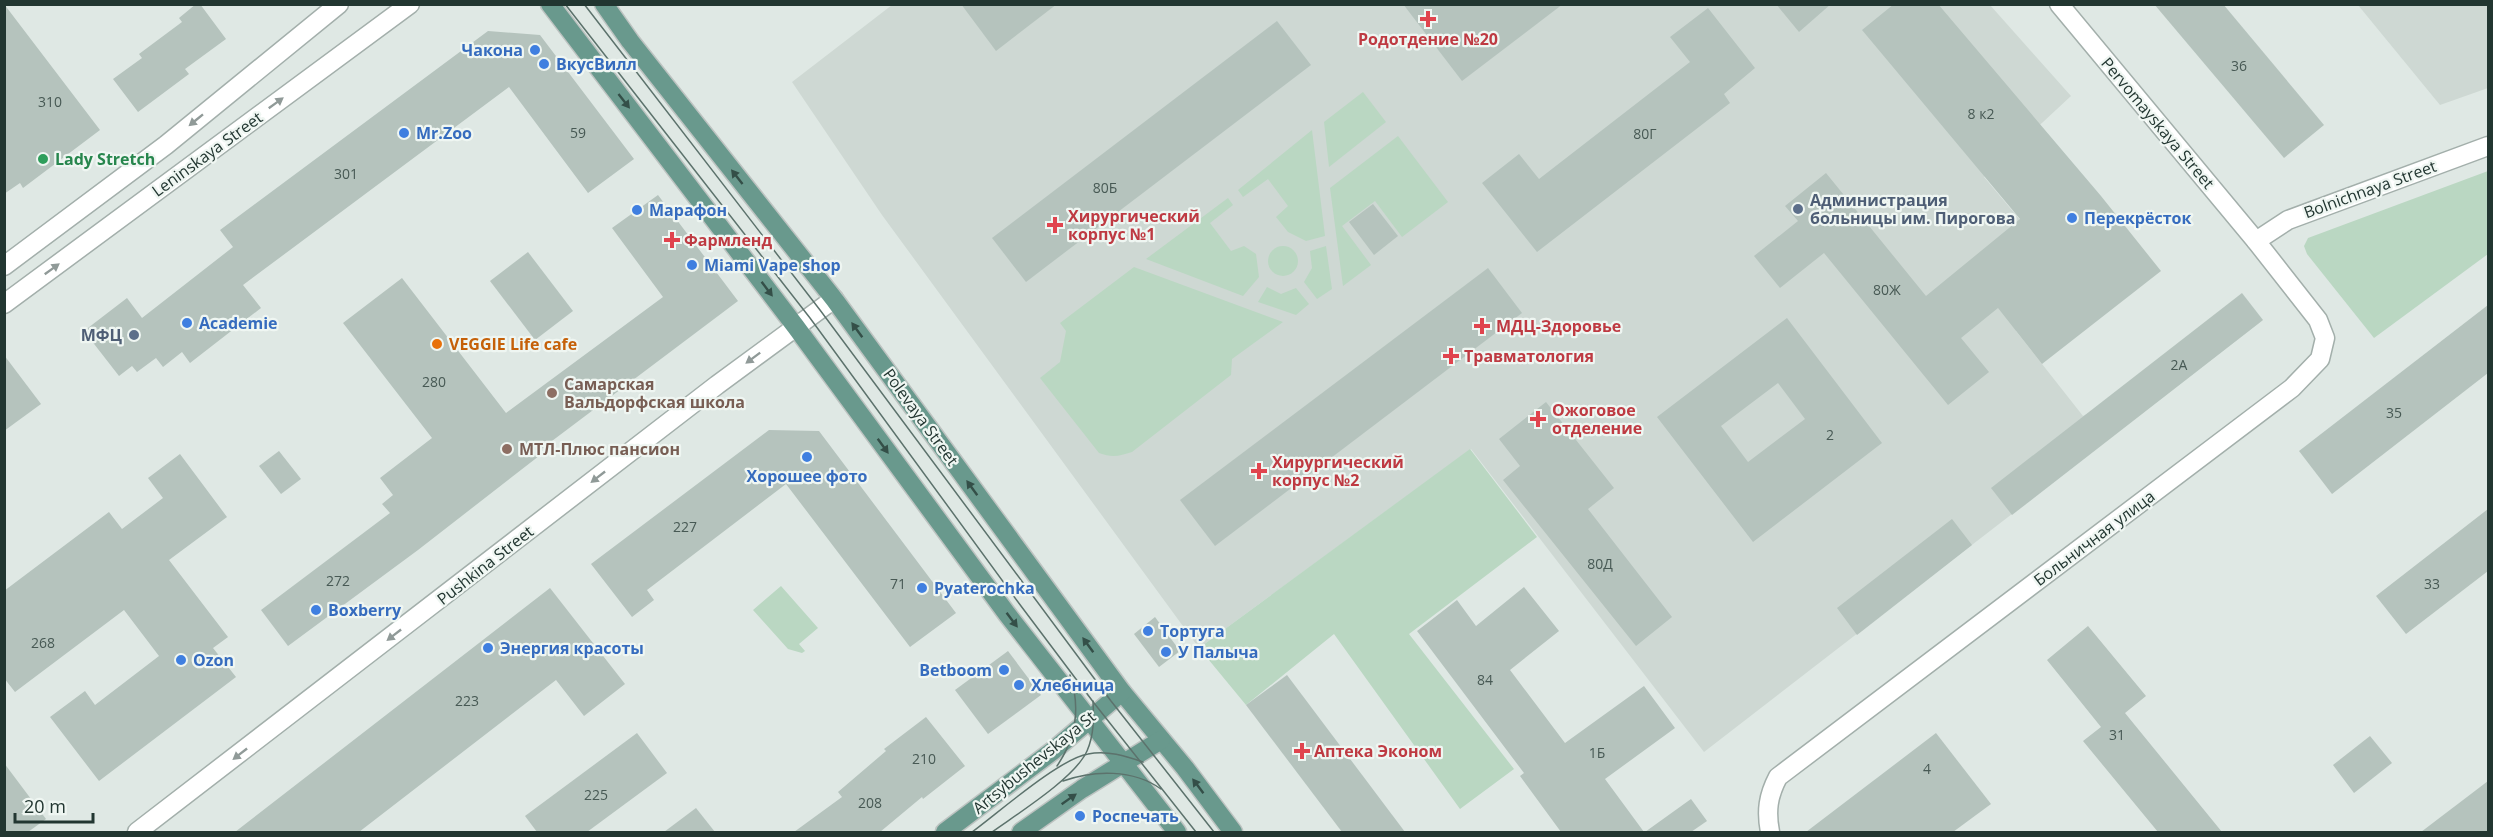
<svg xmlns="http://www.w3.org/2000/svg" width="2493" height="837" viewBox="0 0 2493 837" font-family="'Open Sans',sans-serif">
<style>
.built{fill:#ced8d3}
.green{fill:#bad7c2}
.building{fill:#b5c3bd;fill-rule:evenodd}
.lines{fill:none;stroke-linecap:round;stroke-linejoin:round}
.minor-casing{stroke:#a3afab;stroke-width:21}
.major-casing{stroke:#bdc3c1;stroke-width:21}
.minor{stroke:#fff;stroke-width:18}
.major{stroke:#69998d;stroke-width:18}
.tram{stroke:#5c726c;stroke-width:1.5}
.oneway{fill:#344f48}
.oneway2{fill:#909a98}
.health-dot{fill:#e0444e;stroke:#eff6f2;stroke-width:2}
.shop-dot{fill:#3f7fe0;stroke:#eff6f2;stroke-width:2}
.leisure-dot{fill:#2e9e5b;stroke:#eff6f2;stroke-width:2}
.service-dot{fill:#5c6f8a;stroke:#eff6f2;stroke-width:2}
.food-dot{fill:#e8710a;stroke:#eff6f2;stroke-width:2}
.education-dot{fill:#8d6e63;stroke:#eff6f2;stroke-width:2}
.labels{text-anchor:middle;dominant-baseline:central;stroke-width:4.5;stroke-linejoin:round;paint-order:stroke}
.number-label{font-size:14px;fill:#475954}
.health-label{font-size:16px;font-weight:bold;fill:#be3a42;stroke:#eff6f2;text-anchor:start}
.shop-label{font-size:16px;font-weight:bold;fill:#366cbe;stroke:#eff6f2;text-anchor:start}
.street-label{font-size:16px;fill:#223631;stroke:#eff6f2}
.leisure-label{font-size:16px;font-weight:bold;fill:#27864d;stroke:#eff6f2;text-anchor:start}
.service-label{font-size:16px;font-weight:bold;fill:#4e5e75;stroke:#eff6f2;text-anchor:start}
.food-label{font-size:16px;font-weight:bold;fill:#c56008;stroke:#eff6f2;text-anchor:start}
.education-label{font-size:16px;font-weight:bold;fill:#785e54;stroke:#eff6f2;text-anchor:start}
</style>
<rect width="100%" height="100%" fill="#dfe8e4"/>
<g class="built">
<polygon points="892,5 1990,5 2071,96 1984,177 2074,284 2016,331 2083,416 2263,320 1704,752 1471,449 1199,648 882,215 792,82"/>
<polygon points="2358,5 2488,5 2488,88 2440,105"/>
</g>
<g class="green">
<polygon points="1363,92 1386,122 1329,167 1324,122"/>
<polygon points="1312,130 1325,236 1306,241 1288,232 1276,217 1288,206 1268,179 1243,197 1238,190"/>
<polygon points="1398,136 1448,202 1402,237 1375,201 1342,226 1371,265 1343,286 1330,188"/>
<polygon points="2488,171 2488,254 2374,338 2307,254 2304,246 2308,238"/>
<polygon points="1228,198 1233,205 1210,223 1231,251 1244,246 1256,254 1259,277 1243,296 1146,259"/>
<polygon points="1326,246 1332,289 1317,299 1304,282 1312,268 1310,251"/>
<circle cx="1283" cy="261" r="15"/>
<path d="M 1134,267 L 1283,322 L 1232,359 L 1231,375 L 1132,452 C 1120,456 1112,458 1099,453 L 1040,378 L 1060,362 L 1066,331 L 1060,323 Z"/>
<polygon points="1267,287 1281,294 1296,288 1309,304 1296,315 1258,302"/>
<polygon points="1470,449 1537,537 1409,634 1514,769 1460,809 1334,634 1246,705 1199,648"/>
<polygon points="781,586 818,628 799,644 805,651 802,653 788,649 753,610"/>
</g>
<g class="building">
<polygon points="4,4 100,130 23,188 20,183 4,194"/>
<polygon points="196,4 200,4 226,39 185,69 189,74 138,112 113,79 142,58 139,54 182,22 179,18"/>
<polygon points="961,4 1057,4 996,51"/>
<polygon points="1403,4 1563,4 1462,81"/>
<polygon points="1776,4 1831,4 1799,32"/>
<polygon points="1894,4 1938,4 2101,196 2161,271 2042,364 1998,308 1961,338 1989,372 1948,405 1824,253 1780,288 1754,256 1798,221 1785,206 1826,173 1926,296 2020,219 1862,30"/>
<polygon points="2154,4 2223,4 2324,125 2284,158"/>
<polygon points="1708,8 1755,68 1724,94 1730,103 1537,252 1482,183 1519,154 1539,179 1690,62 1670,37"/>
<polygon points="1277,21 1311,65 1026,282 992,238"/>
<polygon points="488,31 540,35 634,159 588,193 509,87 243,285 261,308 190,363 182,352 163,367 156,358 137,372 132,366 119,376 84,331 127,298 142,318 233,247 220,230"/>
<polygon points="658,195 738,301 536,453 539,456 418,550 288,646 261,610 390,513 382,504 393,495 380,478 432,438 343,323 402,278 506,413 663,297 612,228"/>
<polygon points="1373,204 1398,236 1374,255 1349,222"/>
<polygon points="528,252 573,311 535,340 490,281"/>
<polygon points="1488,268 1522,313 1215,546 1180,500"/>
<polygon points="2242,293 2263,320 2012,515 1991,488"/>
<polygon points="2488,305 2488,373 2332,494 2299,451"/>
<path d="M 1787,318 L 1882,443 L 1753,542 L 1657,417 ZM 1778,383 L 1805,419 L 1748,462 L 1721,426 Z"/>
<polygon points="4,355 41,404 4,431"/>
<polygon points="1546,402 1614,488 1588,509 1672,617 1636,646 1503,480 1520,466 1499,439"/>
<polygon points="769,430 819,431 956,613 910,647 786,484 647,590 654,600 632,617 591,564"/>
<polygon points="279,451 301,479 281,494 259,466"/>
<polygon points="180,454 227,517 169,560 228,637 213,648 236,677 99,781 50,717 85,691 95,705 159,656 124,610 15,692 4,678 4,591 109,512 122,529 163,498 148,478"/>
<polygon points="2488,509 2488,571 2406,634 2376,596"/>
<polygon points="1952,519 1972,545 1857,635 1837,608"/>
<polygon points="1524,587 1559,631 1510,670 1565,743 1644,686 1675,728 1605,779 1644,832 1561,832 1520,776 1524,773 1417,631 1457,600 1476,626"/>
<polygon points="550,588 625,684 584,716 556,680 359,832 235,832"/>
<polygon points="1155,617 1180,651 1159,667 1134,634"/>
<polygon points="2088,626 2146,696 2125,713 2222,832 2158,832 2083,741 2101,727 2047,660"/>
<polygon points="1008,651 1041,695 988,734 955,690"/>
<polygon points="1287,675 1405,832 1342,832 1246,705"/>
<polygon points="926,717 965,766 923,799 922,797 880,832 794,832 842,797 838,792 886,751 884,749"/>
<polygon points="637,733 667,773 587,832 537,832 525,816"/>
<polygon points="1936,733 1991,804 1953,832 1806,832"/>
<polygon points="2370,736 2392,763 2354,793 2333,765"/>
<polygon points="4,763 46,819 28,832 4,832"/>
<polygon points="2488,781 2488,832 2421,832"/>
<polygon points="1691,799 1707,821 1691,832 1645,832"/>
<polygon points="696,808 715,832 664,832"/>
</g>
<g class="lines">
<defs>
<g id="minor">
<polyline points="2256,241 2288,220 2488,146"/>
<polyline points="4,266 166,145 339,4"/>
<polyline points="4,304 410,4"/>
<polyline points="137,832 717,385 834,299"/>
<path d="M 1770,832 C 1766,811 1768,796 1778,777 L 2292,388 L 2320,359 L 2325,338 L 2318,320 L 2256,241 L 2059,4"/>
</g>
<g id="major">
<polyline points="550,4 796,327 1007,614 1177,832"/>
<polyline points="604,4 630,41 834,299 1122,692 1185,768 1233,832"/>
<polyline points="945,832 1054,750 1122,692"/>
<polyline points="1021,832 1082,789 1161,740"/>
</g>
</defs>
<use href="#minor" class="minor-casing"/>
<use href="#major" class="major-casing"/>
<use href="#minor" class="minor"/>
<use href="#major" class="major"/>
<g class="tram">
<polyline points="565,4 810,318 1021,606 1094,703 1196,832"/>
<polyline points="584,4 820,310 1111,701 1214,832"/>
<path d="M 1057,766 C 1076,738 1081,708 1070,675"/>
<path d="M 1063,781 C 1094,770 1133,769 1161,789"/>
<path d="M 972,832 C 998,813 1059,759 1088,754 C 1107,750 1126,756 1143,762"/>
<path d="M 992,832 C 1017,814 1075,778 1087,751 C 1094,735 1094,718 1093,701"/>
</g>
</g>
<defs><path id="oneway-solid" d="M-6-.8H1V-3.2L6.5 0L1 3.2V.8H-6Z" transform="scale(1.5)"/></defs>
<g class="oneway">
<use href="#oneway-solid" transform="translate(624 101) rotate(52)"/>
<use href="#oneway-solid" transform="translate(737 177) rotate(-128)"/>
<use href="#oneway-solid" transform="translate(767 289) rotate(53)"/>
<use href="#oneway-solid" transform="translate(857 330) rotate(-126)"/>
<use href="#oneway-solid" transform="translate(883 446) rotate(54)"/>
<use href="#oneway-solid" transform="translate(972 488) rotate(-126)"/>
<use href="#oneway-solid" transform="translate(1012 620) rotate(53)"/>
<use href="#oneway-solid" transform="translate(1088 645) rotate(-126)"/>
<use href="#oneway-solid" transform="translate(1198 786) rotate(-127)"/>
<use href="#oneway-solid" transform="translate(1069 799) rotate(-35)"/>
</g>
<g class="oneway2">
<use href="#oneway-solid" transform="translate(276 103) rotate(-36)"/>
<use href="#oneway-solid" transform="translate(196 120) rotate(141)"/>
<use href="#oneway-solid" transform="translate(52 269) rotate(-36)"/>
<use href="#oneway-solid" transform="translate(753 358) rotate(143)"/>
<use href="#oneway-solid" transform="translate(598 477) rotate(142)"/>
<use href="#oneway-solid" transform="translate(394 635) rotate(142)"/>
<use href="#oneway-solid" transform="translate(240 754) rotate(142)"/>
</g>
<g class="health-dot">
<path d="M1425 10h6v6h6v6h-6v6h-6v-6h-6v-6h6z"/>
<path d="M1052 216h6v6h6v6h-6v6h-6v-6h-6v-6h6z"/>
<path d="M669 231h6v6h6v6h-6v6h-6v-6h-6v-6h6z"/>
<path d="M1479 317h6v6h6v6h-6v6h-6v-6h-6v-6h6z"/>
<path d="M1448 347h6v6h6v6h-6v6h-6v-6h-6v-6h6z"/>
<path d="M1535 410h6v6h6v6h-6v6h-6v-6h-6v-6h6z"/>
<path d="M1256 462h6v6h6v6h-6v6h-6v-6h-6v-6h6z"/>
<path d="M1299 742h6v6h6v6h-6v6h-6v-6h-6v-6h6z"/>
</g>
<g class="shop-dot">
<circle cx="535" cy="50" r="6"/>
<circle cx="544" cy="64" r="6"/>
<circle cx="404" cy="133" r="6"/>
<circle cx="637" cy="210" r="6"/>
<circle cx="2072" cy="218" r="6"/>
<circle cx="692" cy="265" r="6"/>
<circle cx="187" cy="323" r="6"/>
<circle cx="807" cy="457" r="6"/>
<circle cx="922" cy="588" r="6"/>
<circle cx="316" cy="610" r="6"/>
<circle cx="1148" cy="631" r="6"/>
<circle cx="488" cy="648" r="6"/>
<circle cx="1166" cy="652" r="6"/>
<circle cx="181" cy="660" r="6"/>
<circle cx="1004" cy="670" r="6"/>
<circle cx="1019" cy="685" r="6"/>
<circle cx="1080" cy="816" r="6"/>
</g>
<circle class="leisure-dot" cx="43" cy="159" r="6"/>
<g class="service-dot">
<circle cx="1798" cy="209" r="6"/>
<circle cx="134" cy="335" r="6"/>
</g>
<circle class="food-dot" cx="437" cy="344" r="6"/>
<g class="education-dot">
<circle cx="552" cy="393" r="6"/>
<circle cx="507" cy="449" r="6"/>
</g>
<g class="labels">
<g class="number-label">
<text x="2239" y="65">36</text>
<text x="50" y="101">310</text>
<text x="1981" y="113">8 к2</text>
<text x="578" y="132">59</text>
<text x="1645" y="133">80Г</text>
<text x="346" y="173">301</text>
<text x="1105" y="187">80Б</text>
<text x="1887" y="289">80Ж</text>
<text x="2179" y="364">2А</text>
<text x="434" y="381">280</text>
<text x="2394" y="412">35</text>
<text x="1830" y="434">2</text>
<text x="685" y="526">227</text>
<text x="1600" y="563">80Д</text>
<text x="338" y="580">272</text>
<text x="898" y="583">71</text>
<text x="2432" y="583">33</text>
<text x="43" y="642">268</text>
<text x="1485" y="679">84</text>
<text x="467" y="700">223</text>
<text x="2117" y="734">31</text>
<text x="1597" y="752">1Б</text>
<text x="924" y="758">210</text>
<text x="1927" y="768">4</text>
<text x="596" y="794">225</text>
<text x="870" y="802">208</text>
</g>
<g class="health-label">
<text x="1428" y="39" text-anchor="middle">Родотдение №20</text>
<text x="1068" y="216">Хирургический<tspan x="1068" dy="18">корпус №1</tspan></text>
<text x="684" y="240">Фармленд</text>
<text x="1496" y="326">МДЦ-Здоровье</text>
<text x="1464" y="356">Травматология</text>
<text x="1552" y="410">Ожоговое<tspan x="1552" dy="18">отделение</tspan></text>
<text x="1272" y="462">Хирургический<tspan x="1272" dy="18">корпус №2</tspan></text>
<text x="1314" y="751">Аптека Эконом</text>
</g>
<g class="shop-label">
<text x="523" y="50" text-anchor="end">Чакона</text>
<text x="556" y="64">ВкусВилл</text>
<text x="416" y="133">Mr.Zoo</text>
<text x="649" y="210">Марафон</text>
<text x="2084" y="218">Перекрёсток</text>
<text x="704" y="265">Miami Vape shop</text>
<text x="199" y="323">Academie</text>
<text x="807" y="476" text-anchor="middle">Хорошее фото</text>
<text x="934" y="588">Pyaterochka</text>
<text x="328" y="610">Boxberry</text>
<text x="1160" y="631">Тортуга</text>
<text x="500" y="648">Энергия красоты</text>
<text x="1178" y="652">У Палыча</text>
<text x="193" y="660">Ozon</text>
<text x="992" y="670" text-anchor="end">Betboom</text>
<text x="1031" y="685">Хлебница</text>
<text x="1092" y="816">Роспечать</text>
</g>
<g class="street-label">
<text transform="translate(2158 123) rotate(50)">Pervomayskaya Street</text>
<text transform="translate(207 154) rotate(-36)">Leninskaya Street</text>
<text transform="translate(2370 189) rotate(-20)">Bolnichnaya Street</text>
<text transform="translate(921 417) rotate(54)">Polevaya Street</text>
<text transform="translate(2094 538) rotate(-37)">Больничная улица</text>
<text transform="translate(485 565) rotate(-38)">Pushkina Street</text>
<text transform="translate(1034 762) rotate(-39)">Artsybushevskaya St</text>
</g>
<g class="leisure-label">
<text x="55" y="159">Lady Stretch</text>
</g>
<g class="service-label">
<text x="1810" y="200">Администрация<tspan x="1810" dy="18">больницы им. Пирогова</tspan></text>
<text x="122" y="335" text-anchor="end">МФЦ</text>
</g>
<g class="food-label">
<text x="449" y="344">VEGGIE Life cafe</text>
</g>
<g class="education-label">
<text x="564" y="384">Самарская<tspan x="564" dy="18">Вальдорфская школа</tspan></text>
<text x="519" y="449">МТЛ-Плюс пансион</text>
</g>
</g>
<rect width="2493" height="837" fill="none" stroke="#223631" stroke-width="12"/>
<path d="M15 813v9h78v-9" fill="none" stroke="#223631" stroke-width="3"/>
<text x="24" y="813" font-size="18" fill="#223631" stroke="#eff6f2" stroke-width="4.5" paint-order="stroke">20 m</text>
</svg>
